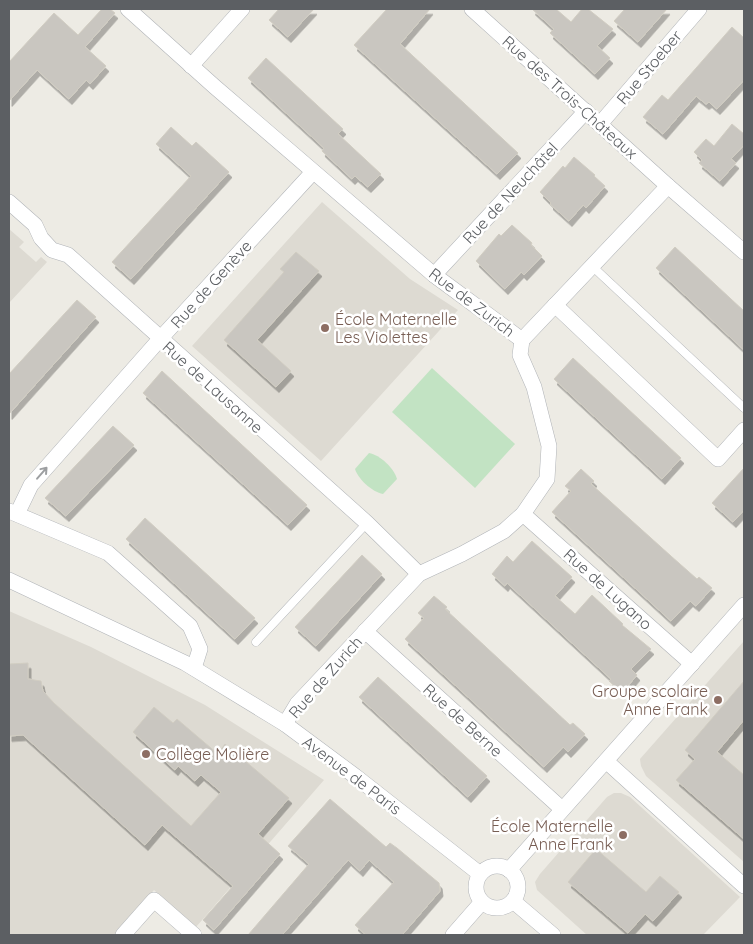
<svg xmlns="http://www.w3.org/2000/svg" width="753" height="944" viewBox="0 0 753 944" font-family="Quicksand,sans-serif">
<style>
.education{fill:#dddad2}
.green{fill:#c2e3c3}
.building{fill:#c9c6c0;stroke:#d1cdc2;filter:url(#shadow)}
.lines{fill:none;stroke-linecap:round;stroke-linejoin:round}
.lane-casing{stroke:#b1b4b8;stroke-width:9}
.street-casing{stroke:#b1b4b8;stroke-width:16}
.lane{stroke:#fff;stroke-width:8}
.street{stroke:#fff;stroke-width:15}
.oneway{stroke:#9d9fa1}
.education-dot{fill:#8d6e63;stroke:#fff;stroke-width:2}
.labels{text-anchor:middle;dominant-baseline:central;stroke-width:5;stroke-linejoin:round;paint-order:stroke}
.street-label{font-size:16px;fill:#5c5f63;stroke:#fff}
.education-label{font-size:16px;fill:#785e54;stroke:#fff;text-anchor:start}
</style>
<defs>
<filter id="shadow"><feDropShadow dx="3" dy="5.5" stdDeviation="0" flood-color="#0004"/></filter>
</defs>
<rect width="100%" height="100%" fill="#edebe4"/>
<g class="education">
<polygon points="322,202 410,279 458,310 321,461 192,346"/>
<polygon points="9,229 24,242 19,247 36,262 41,257 47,262 9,303"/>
<polygon points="9,611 91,647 205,705 324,780 196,927 154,890 114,935 9,935"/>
<polygon points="744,641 744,862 646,776 641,766 640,759"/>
<polygon points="614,793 621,793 630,797 740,897 703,935 587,935 537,890 535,882 540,874 607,797"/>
</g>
<g class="green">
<polygon points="432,368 515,444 475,488 392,412"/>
<path d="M 369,453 C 380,455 394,468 397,479 L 383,494 C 372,492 358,479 355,469 Z"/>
</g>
<g class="building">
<polygon points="102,9 110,9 115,13 85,47 106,66 90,84 86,80 69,99 37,70 9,101 9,62 54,13 78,35"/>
<polygon points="279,9 314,9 288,37 269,20"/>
<polygon points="387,9 430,9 400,44 518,153 497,174 354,45"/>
<polygon points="532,9 556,9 571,22 582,9 588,9 613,29 597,46 610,58 595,74 550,33 554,29"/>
<polygon points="625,9 667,9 638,42 614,21"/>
<polygon points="732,27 744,38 744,80 717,109 709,102 706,104 696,96 663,134 643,117 662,95 668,100"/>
<polygon points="266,58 343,129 338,134 381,174 368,187 355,176 352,179 322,151 324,148 248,78"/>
<polygon points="732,124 744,134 744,145 731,159 736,163 720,181 699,163 702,160 694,152 706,139 714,146"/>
<polygon points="171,127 192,146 196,142 229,172 131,279 112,262 191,176 156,144"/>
<polygon points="574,157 595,175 594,176 605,186 586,208 583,205 569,221 550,204 551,203 540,192 563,166 565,168"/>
<polygon points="512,225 532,243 531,245 542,256 524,275 521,272 505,289 476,261 499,234 501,236"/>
<polygon points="675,247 744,311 744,350 656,268"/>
<polygon points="296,252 319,271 257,340 291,371 276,387 224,340 284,272 280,269"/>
<polygon points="77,300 96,317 9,414 9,374"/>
<polygon points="573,358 681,458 662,479 554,379"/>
<polygon points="162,371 307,505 288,525 143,393"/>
<polygon points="113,426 134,445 66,516 45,498"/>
<polygon points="744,468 744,510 733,522 712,503"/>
<polygon points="581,469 594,481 591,484 671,556 697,579 699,577 712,588 696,606 690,601 671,621 552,512 571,491 565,486"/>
<polygon points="145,518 255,618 235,639 126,539"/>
<polygon points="532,541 572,577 555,596 575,614 592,595 623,624 622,625 651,649 631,669 637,675 622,693 609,681 611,679 507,583 505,586 492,574 507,556 513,562"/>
<polygon points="362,555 382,574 316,646 295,627"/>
<polygon points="434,596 447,607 445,609 570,725 573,723 585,734 568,752 563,747 544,767 405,639 424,618 418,613"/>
<polygon points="28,663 28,679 41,681 43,691 54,703 191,826 221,792 201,775 195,781 178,766 175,770 133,732 154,707 173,723 177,719 218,754 225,744 289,798 258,834 280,854 214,930 203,920 233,886 162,825 145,845 23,735 9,736 9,664"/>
<polygon points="378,677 487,776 468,797 359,697"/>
<polygon points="744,681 744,720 717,752 744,775 744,839 676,780 695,759 685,750"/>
<polygon points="330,799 386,847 390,843 397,848 439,883 440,891 402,935 366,935 355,925 394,882 369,860 360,871 348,860 282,935 248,935 309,864 288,846"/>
<polygon points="596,849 646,892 660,876 679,892 653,921 645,914 628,933 568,882"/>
</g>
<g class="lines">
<defs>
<g id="lane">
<polyline points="593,267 744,408"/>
<polyline points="256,642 367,523"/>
</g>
<g id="street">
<polyline points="128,9 215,87 434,275 522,340"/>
<polyline points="472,9 668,186 744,252"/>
<polyline points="191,66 242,9"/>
<polyline points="600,124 699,9"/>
<polyline points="9,202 35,225 41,238 52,250 68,255 367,523 419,574"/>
<polyline points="434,275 586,111"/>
<polyline points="555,305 718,459 744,430"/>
<polyline points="522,340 668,186"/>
<polyline points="9,511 108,553 190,626 200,649 194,668"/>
<polyline points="17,514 31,485 160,339 313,172"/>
<polyline points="523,514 692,664"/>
<polyline points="9,580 185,663 285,724 355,776 480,874"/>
<polyline points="365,631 562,809"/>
<polyline points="285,724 297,704 419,574 462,554 504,531 523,514 547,479 549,446 534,387 520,355 522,340"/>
<polyline points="606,761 744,886"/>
<circle cx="497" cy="887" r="21"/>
<polyline points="509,870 744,605"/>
<polyline points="513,901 553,935"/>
<polyline points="123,935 154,900 194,935"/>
<polyline points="453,935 481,903"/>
</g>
</defs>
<use href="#lane" class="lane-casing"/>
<use href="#street" class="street-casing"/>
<use href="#lane" class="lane"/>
<use href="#street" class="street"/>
</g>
<defs><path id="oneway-shaft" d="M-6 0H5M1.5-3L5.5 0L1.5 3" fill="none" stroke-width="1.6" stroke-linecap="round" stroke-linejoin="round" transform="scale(1.25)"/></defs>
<use class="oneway" href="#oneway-shaft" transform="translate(42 473) rotate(-49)"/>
<g class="education-dot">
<circle cx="325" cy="328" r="5"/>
<circle cx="718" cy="700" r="5"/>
<circle cx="146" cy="754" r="5"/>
<circle cx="623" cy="835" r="5"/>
</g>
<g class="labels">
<g class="street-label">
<text transform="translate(649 67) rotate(-50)">Rue Stoeber</text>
<text transform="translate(570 97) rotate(42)">Rue des Trois-Châteaux</text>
<text transform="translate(510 193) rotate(-47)">Rue de Neuchâtel</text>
<text transform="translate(211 284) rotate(-48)">Rue de Genève</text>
<text transform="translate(472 302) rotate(37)">Rue de Zurich</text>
<text transform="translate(213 387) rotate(42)">Rue de Lausanne</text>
<text transform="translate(608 589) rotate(42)">Rue de Lugano</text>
<text transform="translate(325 677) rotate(-49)">Rue de Zurich</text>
<text transform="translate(463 720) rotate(42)">Rue de Berne</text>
<text transform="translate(352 775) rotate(37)">Avenue de Paris</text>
</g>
<g class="education-label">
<text x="335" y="319">École Maternelle<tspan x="335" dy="18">Les Violettes</tspan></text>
<text x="708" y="691" text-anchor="end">Groupe scolaire<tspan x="708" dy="18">Anne Frank</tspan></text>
<text x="156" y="754">Collège Molière</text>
<text x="613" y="826" text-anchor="end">École Maternelle<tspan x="613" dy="18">Anne Frank</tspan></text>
</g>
</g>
<rect width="753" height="944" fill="none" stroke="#5c5f63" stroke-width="20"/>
</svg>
